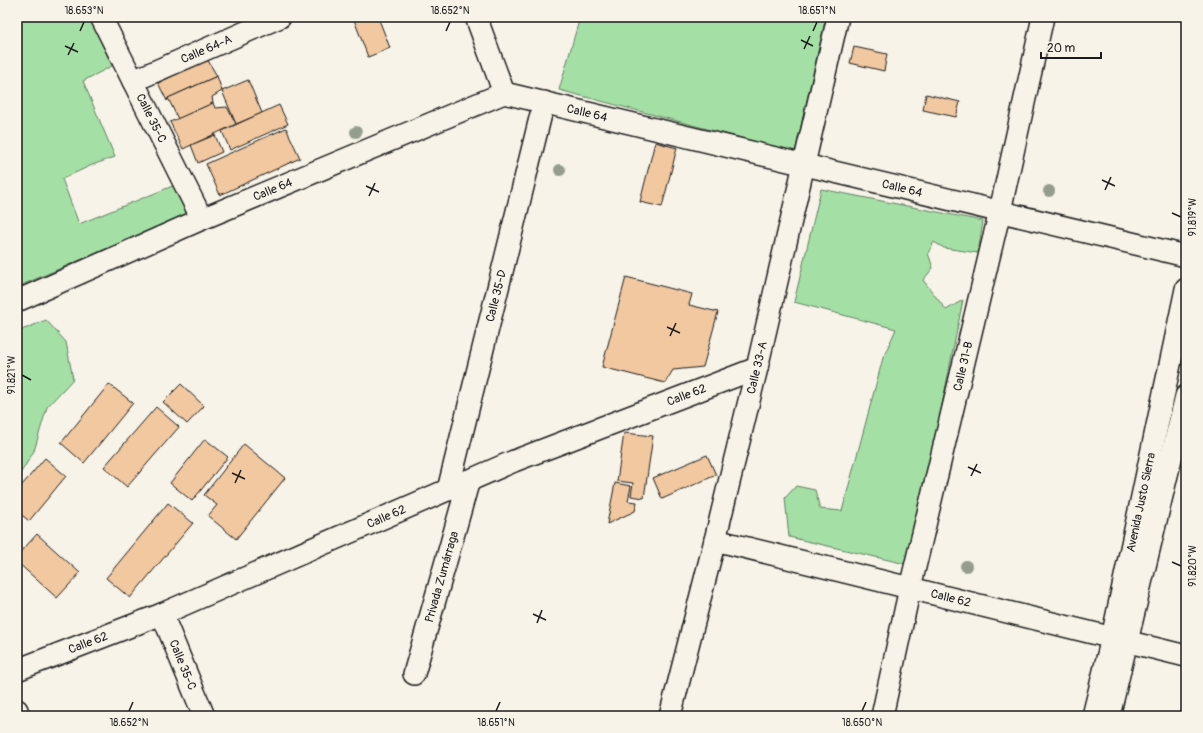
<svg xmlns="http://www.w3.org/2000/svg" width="1203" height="733" viewBox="0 0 1203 733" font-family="Pangolin,sans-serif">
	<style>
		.green { fill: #a4e0a6; stroke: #607e61 }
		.building { fill: #f1c8a0; stroke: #1c1c1c }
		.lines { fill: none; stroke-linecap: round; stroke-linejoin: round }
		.street-casing { stroke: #1c1c1c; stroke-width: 24 }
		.street { stroke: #f7f3e8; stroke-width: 21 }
		.tree { fill: #959d8e }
		.ticks { fill: none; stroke: #1c1c1c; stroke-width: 1.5 }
		.labels { text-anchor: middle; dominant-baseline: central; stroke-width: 4; stroke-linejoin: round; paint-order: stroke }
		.street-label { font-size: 12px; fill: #1c1c1c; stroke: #f7f3e8 }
		.neatline { fill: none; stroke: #1c1c1c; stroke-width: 1.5 }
		.ticks-label { font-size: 10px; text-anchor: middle; fill: #1c1c1c }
	</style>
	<rect width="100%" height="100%" fill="#f7f3e8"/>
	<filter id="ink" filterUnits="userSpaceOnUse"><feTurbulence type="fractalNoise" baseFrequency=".025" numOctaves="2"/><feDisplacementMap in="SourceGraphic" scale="8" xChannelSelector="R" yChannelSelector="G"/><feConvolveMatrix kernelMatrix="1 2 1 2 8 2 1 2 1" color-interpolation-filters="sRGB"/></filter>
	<g filter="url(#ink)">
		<g class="green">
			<polygon points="17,17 90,17 112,66 83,81 115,157 92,165 62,179 79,224 175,185 187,214 17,287"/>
			<polygon points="580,17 826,17 795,152 559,90"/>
			<polygon points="821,189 983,221 978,253 944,248 934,242 928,253 933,268 923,280 946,310 963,300 910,565 789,537 785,498 796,486 815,490 820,509 842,511 883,358 896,329 794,302"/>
			<polygon points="46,320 66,342 73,379 47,407 34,451 17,479 17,436 20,433 17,432 17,332"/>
		</g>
		<g class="building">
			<polygon points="353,17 378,17 390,48 368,57"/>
			<polygon points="854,47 887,54 884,71 850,63"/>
			<polygon points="207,59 217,76 168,98 167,101 158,83"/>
			<polygon points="217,76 222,91 212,97 213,103 178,119 168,98"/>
			<polygon points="248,80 262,113 236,124 222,91"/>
			<polygon points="926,94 960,102 956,117 923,110"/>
			<polygon points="213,103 215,108 227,107 236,124 183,149 170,122"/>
			<polygon points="279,105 288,124 230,150 222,131"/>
			<polygon points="286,128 300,158 220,195 206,164"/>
			<polygon points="215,135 222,152 198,163 191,145"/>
			<polygon points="655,142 677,148 662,207 640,202"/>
			<polygon points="626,277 692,294 689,305 718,312 703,367 673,370 665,383 602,367"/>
			<polygon points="109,384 133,403 84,463 61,443"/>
			<polygon points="181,384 204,406 187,424 163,402"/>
			<polygon points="156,407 179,427 127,487 104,467"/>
			<polygon points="624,433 653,436 644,498 631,496 633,483 617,481"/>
			<polygon points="205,439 228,457 192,501 170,483"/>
			<polygon points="244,444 285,478 236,539 208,516 217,505 204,495"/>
			<polygon points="707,455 716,475 662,499 653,478"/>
			<polygon points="45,458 66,476 29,521 17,511 17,491"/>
			<polygon points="615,483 631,486 628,501 637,502 635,511 607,524"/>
			<polygon points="168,503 193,523 130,598 106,578"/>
			<polygon points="37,534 80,573 57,598 17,562 17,556"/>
		</g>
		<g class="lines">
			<g class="street-casing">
				<g id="street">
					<path id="s1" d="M101,17L202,219"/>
					<polyline points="476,17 504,93"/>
					<path id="s2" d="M133,81L280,17"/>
					<path id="s3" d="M17,301L202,219L504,93L1186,256"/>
					<path id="s4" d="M448,490L544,102"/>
					<path id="s5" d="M715,540L1186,656"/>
					<path id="s6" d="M162,614L204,716"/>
					<path id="s7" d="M17,670L162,614L514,461L757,368"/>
					<path id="s8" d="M414,674L469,480"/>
					<polyline points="17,710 19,716"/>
					<path id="s9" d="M670,716L715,540L757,368L838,17"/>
					<path id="s10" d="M882,716L910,588L1000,211L1043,17"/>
					<path id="s11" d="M1093,716L1112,638L1186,289"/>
					<polyline points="1109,716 1186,396"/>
				</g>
			</g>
			<use href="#street" class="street"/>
		</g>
		<g class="tree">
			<circle cx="356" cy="132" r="6"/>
			<circle cx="560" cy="170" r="6"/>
			<circle cx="1049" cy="191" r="6"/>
			<circle cx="966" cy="566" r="6"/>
		</g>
	</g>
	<path class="ticks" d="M80,31L84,22M446,31L450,22M813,31L817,22M801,40L813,46M65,46L78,52M804,49L810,36M68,55L74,43M1102,180L1115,186M366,186L379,192M1105,190L1111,177M369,196L375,183M1172,213L1181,217M667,327L680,333M670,336L676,323M22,375L31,380M968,467L981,473M232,473L245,479M971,476L977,464M235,483L241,470M1172,562L1181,566M533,614L546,620M537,623L542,610M129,711L133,702M496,711L500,702M862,711L866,702"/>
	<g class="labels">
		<g class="street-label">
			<text stroke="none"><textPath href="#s2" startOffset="80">Calle 64-A</textPath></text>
			<text stroke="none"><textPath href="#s3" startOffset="615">Calle 64</textPath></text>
			<text stroke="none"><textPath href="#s1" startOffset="113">Calle 35-C</textPath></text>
			<text stroke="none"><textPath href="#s3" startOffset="939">Calle 64</textPath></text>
			<text stroke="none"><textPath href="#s3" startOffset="279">Calle 64</textPath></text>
			<text stroke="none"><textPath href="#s4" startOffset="200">Calle 35-D</textPath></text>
			<text stroke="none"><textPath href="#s9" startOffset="359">Calle 33-A</textPath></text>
			<text stroke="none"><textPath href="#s10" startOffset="359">Calle 31-B</textPath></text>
			<text stroke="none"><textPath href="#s7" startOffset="724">Calle 62</textPath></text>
			<text stroke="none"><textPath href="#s11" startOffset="219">Avenida Justo Sierra</textPath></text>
			<text stroke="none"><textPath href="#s7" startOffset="400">Calle 62</textPath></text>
			<text stroke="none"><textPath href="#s8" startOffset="101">Privada Zumárraga</textPath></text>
			<text stroke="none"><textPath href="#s5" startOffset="243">Calle 62</textPath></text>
			<text stroke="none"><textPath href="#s7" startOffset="76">Calle 62</textPath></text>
			<text stroke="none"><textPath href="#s6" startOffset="55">Calle 35-C</textPath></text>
		</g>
	</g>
	<rect width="1203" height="733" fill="none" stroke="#f7f3e8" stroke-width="44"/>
	<path d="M1041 52v6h60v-6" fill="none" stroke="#1c1c1c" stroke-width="2"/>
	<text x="1047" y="52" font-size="12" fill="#1c1c1c" stroke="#f7f3e8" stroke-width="3" paint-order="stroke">20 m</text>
	<rect x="22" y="22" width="1159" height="689" class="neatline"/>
	<g class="ticks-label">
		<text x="84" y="14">18.653°N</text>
		<text x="450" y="14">18.652°N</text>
		<text x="817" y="14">18.651°N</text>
		<text transform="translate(1192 217) rotate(-90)" y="4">91.819°W</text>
		<text transform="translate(11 375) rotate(-90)" y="4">91.821°W</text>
		<text transform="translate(1192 566) rotate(-90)" y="4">91.820°W</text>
		<text x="129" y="726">18.652°N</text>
		<text x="496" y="726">18.651°N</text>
		<text x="862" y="726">18.650°N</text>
	</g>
</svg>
